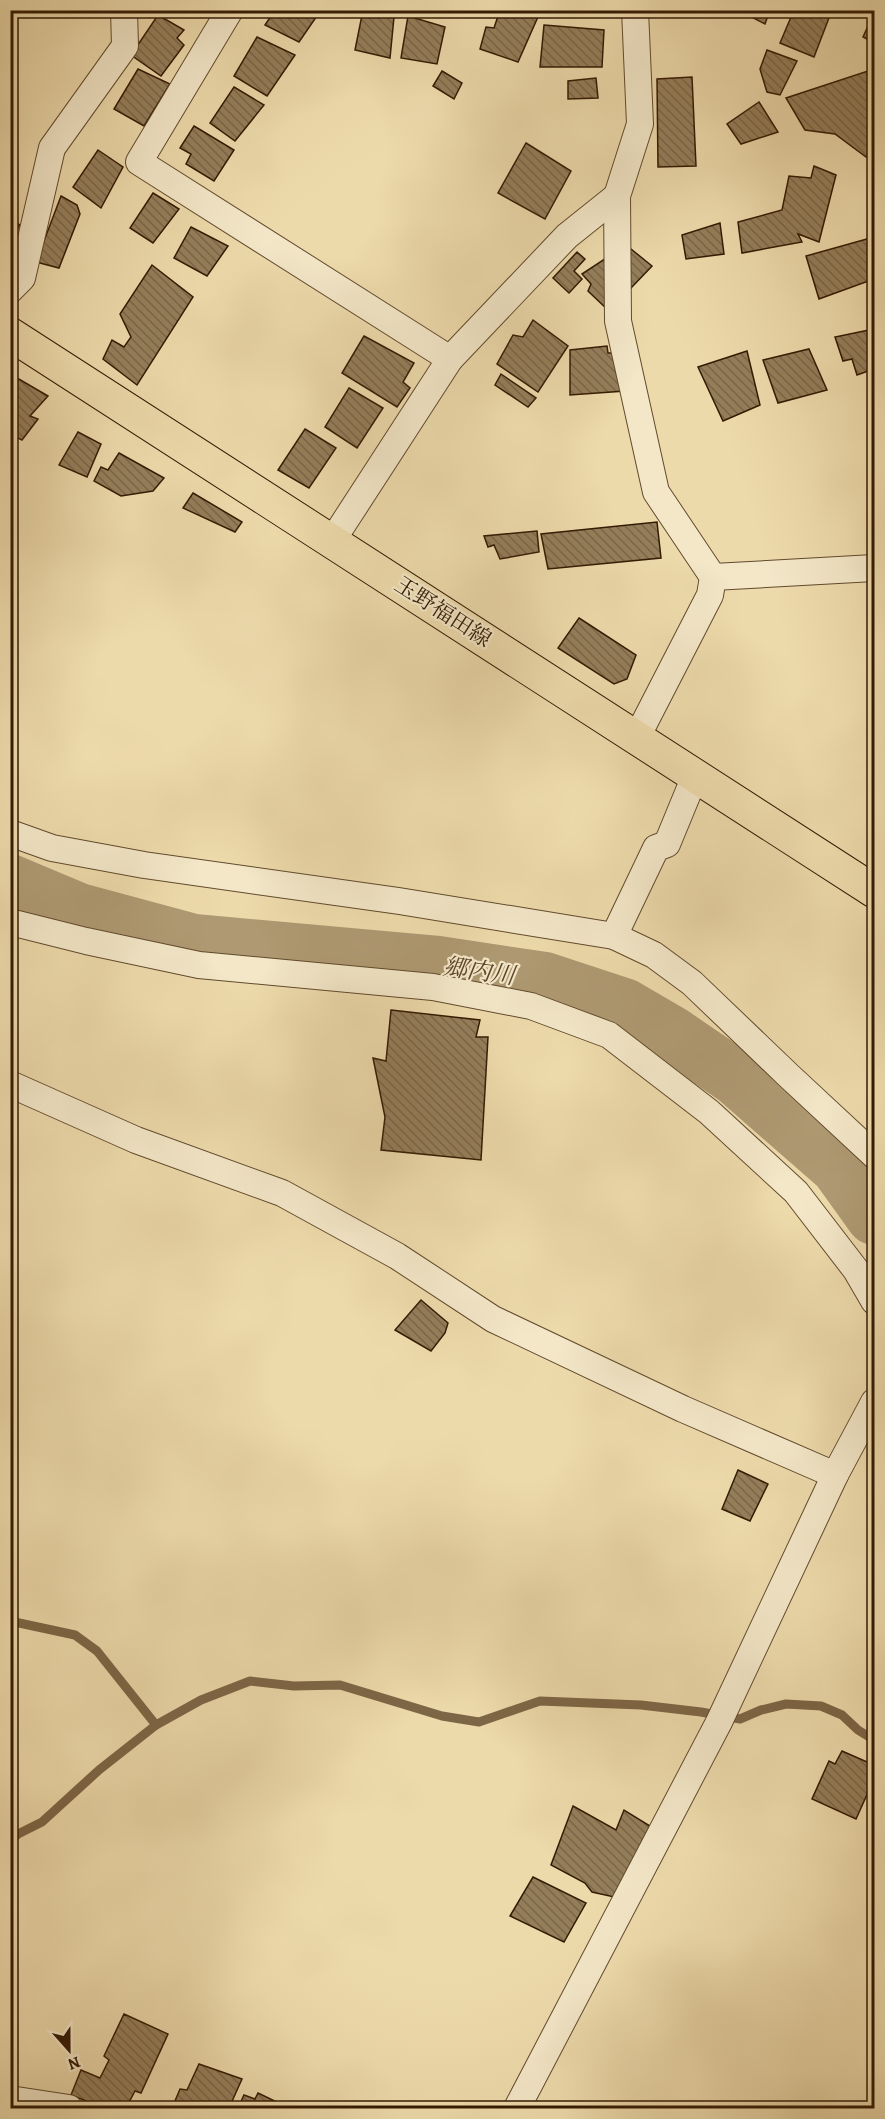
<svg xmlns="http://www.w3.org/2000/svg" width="885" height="2119" viewBox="0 0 885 2119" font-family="Alegreya,'Noto Serif JP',serif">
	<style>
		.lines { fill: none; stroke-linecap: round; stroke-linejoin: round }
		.stream { stroke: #7d6646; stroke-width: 9 }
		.river { stroke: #ae9972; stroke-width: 56 }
		.building { fill: url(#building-back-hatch); stroke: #341a03; stroke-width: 1.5 }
		.minor-casing { stroke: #624a2d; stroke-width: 28 }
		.primary-casing { stroke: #341a03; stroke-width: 35 }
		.minor { stroke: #f3e7c8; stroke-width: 26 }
		.primary { stroke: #eddaab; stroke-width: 33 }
		.labels { text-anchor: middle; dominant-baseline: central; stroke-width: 4.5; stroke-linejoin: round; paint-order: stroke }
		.street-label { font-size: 22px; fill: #341a03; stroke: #f3e7c8 }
		.water-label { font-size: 24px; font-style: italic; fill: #5f462a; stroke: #f3e7c8 }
	</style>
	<defs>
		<pattern id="building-back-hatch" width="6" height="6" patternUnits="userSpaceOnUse" patternTransform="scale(1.5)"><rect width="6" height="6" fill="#947e5a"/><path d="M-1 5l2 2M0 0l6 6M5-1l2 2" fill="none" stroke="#7a6648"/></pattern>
	</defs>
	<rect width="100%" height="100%" fill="#eddaab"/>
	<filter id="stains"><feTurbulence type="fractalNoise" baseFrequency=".00333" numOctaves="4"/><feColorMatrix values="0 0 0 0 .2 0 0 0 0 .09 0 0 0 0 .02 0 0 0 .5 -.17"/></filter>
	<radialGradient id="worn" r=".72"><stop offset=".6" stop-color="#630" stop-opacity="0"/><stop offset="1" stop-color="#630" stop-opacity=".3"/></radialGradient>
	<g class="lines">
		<g class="stream">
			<polyline points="10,1621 75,1635 97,1651 156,1725"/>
			<polyline points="10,1841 18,1834 42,1822 99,1770 156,1725 201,1700 250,1681 294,1686 340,1685 442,1716 479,1722 540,1701 641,1705 701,1712 740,1719 761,1710 786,1704 821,1706 842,1715 858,1730 874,1740"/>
		</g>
		<polyline class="river" points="10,882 79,911 194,942 438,964 545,980 624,1006 672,1034 735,1077 838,1167 874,1217"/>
	</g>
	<g class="building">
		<polygon points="275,10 321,10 299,42 265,25"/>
		<polygon points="363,10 371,10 394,17 390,58 355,50"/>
		<polygon points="500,10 541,10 518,62 480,49 486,27 494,28"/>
		<polygon points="738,10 770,10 765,24"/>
		<polygon points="794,10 832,10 814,57 780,43"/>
		<polygon points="874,13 874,43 863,37"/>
		<polygon points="158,15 184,30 177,38 184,45 161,76 131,55"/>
		<polygon points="408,16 445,27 437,64 401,58"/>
		<polygon points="544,25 604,30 602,67 540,67"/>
		<polygon points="257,37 295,55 267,96 234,76"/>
		<polygon points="767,50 797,61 780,95 767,92 760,69"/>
		<polygon points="138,69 170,84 144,126 114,109"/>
		<polygon points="874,69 874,147 866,157 835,134 805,130 786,98"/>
		<polygon points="442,71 462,83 454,99 433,86"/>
		<polygon points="692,77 696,166 658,167 657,79"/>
		<polygon points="596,78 598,98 568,99 568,81"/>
		<polygon points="234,87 264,105 235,141 210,123"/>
		<polygon points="759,102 778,132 741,144 727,124"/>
		<polygon points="194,126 234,150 214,181 186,164 191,154 180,148"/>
		<polygon points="526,143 571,171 545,219 498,193"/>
		<polygon points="98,150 123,167 101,208 73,187"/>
		<polygon points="814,166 836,175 819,242 798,234 802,242 742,253 738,222 782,210 789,176 811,178"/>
		<polygon points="153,193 179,209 153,243 130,228"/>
		<polygon points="61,196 77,205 80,214 59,268 36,262"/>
		<polygon points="10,219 20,225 10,238"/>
		<polygon points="720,223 724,254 686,259 682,235"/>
		<polygon points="191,227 228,246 207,276 174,258"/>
		<polygon points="874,237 874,279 819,299 806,256"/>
		<polygon points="626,245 652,266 609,311 588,291 591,284 582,274"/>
		<polygon points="577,252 585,259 574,271 582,279 569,293 553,278"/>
		<polygon points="152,265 193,297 137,385 103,359 112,340 124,347 131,337 120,314"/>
		<polygon points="533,320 568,346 538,392 497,364 513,335 523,337"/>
		<polygon points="874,329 874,369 857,375 852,359 843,361 835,337"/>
		<polygon points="364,336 414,363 403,382 410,388 397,407 342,373"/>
		<polygon points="607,346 608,353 622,353 625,391 570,395 570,350"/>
		<polygon points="809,349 827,390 778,403 763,360"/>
		<polygon points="747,351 760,405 723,421 698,367"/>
		<polygon points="501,374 536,398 528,407 495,385"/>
		<polygon points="17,378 48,396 30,416 38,419 22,440 10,434 10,387"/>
		<polygon points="349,388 383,408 357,448 325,427"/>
		<polygon points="305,429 336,448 309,488 278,470"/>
		<polygon points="78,432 101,444 87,477 59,465"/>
		<polygon points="119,453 164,478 153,491 121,496 94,481 101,467 108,470"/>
		<polygon points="193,493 242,522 235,532 183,508"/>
		<polygon points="657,522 661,558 548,569 541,534"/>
		<polygon points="537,531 539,552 500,559 494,545 488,547 484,536"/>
		<polygon points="579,618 636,655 627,679 614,684 558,648"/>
		<polygon points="391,1010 480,1020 476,1037 488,1037 481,1160 381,1150 385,1117 373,1058 386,1061"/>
		<polygon points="421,1300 448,1323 445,1333 431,1351 395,1330"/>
		<polygon points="738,1470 768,1484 750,1521 722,1509"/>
		<polygon points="842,1751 874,1765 874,1779 856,1819 812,1799 829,1761 835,1764"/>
		<polygon points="573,1806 616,1830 624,1810 650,1826 614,1897 592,1892 585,1883 551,1865"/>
		<polygon points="533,1877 586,1903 564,1942 510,1916"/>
		<polygon points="124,2014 168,2034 141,2093 135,2091 126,2108 104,2108 71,2095 81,2070 100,2078 109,2060 104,2056"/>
		<polygon points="199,2064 242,2079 229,2108 172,2108 180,2089 187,2090"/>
		<polygon points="258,2093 289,2108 238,2108 244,2095 255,2099"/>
	</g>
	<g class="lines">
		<g class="minor-casing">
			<g id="minor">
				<polyline points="230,10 139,162 450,359"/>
				<polyline points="635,10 640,124 617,196 618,321 656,492 713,577 710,595 637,737"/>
				<polyline points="10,290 22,278 52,148 125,46 124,10"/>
				<polyline points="332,541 450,359 567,236 617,196"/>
				<polyline points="713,577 874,568"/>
				<polyline points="10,833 52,848 144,865 399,901 614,936 654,955 692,983 788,1075 874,1155"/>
				<polyline points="10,922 86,941 199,965 433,987 531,1006 609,1035 709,1112 796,1192 856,1270 874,1301"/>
				<polyline points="614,936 656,848 667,844 695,776"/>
				<polyline points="10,1084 136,1140 282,1193 397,1256 493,1319 683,1409 835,1475"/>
				<polyline points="10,2099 69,2108"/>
				<polyline points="517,2108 719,1722 835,1475 874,1402"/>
			</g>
		</g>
		<g class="primary-casing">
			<polyline id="primary" points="10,334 874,891"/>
		</g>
		<use href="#minor" class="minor"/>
		<use href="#primary" class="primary"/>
	</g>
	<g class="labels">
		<g class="street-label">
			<text transform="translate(443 612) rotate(33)">玉野福田線</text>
		</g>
		<g class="water-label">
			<text transform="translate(479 971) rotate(8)">郷内川</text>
		</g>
	</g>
	<rect width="885" height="2119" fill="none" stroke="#eddaab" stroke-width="36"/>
	<rect x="12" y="12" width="861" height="2095" fill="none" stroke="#341a03" stroke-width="3"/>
	<rect x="18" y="18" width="849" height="2083" fill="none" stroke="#341a03" stroke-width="1.5"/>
	<g transform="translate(69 2050) rotate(159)" stroke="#f3e7c8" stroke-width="4.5" paint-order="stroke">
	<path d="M0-4.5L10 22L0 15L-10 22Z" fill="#341a03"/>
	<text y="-9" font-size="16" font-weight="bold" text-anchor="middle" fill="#341a03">N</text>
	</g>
	<rect width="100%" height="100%" filter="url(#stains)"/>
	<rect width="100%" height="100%" fill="url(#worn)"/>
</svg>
